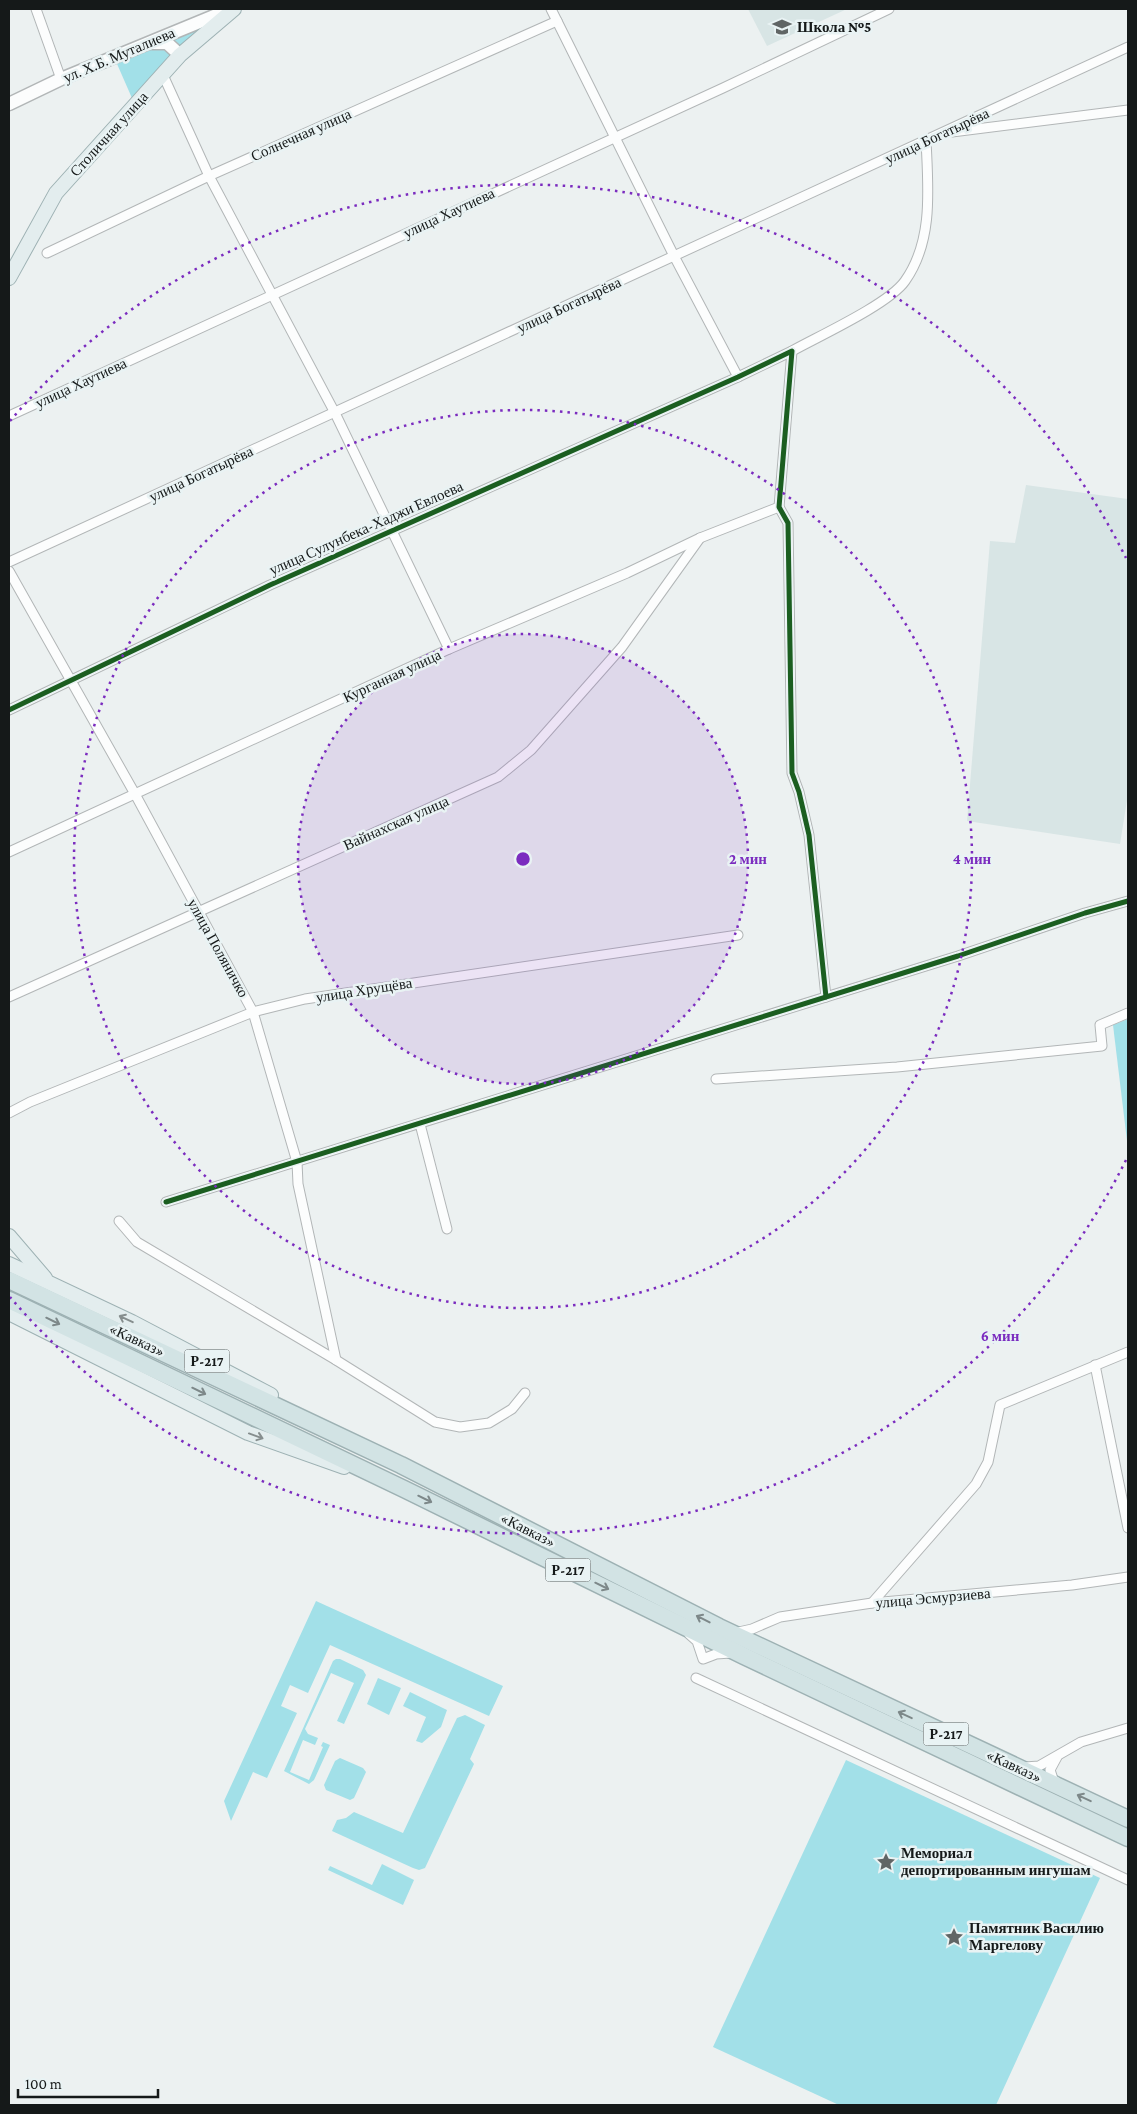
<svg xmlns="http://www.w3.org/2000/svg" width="1137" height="2114" viewBox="0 0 1137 2114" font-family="'Crimson Pro',serif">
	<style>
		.built { fill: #d8e5e5 }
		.green { fill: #a2e0e8 }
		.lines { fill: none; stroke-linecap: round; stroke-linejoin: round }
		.street-casing { stroke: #b2b6b7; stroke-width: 11 }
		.secondary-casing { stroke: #b2b6b7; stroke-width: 15 }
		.primary-casing { stroke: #9db1b3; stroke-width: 16 }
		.highway-casing { stroke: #9db1b3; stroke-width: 19 }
		.street { stroke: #fcfdfd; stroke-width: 9 }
		.secondary { stroke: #fcfdfd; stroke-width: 12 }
		.primary { stroke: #e3edee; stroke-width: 14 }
		.highway { stroke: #d2e3e4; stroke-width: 16 }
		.cycleway-casing { stroke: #e9f3f4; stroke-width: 8 }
		.cycleway { stroke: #1b5e20; stroke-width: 5 }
		.oneway { stroke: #868e8e }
		.oneway2 { stroke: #7d8889 }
		.ring { fill: none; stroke: #7b2cbf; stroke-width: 2.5; stroke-dasharray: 2.5 5 }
		.labels { text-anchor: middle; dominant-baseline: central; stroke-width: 5; stroke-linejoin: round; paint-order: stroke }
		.shield { fill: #e9f3f4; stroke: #555a5b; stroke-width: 1 }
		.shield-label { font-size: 14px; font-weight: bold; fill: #151919 }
		.poi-label { font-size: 15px; font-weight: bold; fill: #151919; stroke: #e9f3f4; text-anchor: start }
		.street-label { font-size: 15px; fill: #151919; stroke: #e9f3f4 }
		.centre { fill: #7b2cbf; stroke: #e9f3f4; stroke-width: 2.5 }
		.ring-label { font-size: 15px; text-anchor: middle; font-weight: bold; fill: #7b2cbf; stroke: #e9f3f4; stroke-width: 5; stroke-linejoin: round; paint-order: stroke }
	</style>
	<rect width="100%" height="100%" fill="#ecf1f1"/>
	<g class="built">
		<polygon points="748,9 847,9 767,46"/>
		<polygon points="1026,485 1128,499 1128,794 1120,844 967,821 990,541 1015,543"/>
	</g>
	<g class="green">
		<polygon points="231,9 135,105 114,57"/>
		<polygon points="1128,1019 1128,1149 1113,1025"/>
		<polygon points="316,1601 503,1686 489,1716 330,1645 308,1693 290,1685 281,1706 297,1713 267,1778 253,1772 231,1821 224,1801"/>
		<polygon points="336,1659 340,1659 363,1670 366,1675 344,1724 337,1721 354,1683 331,1673 305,1729 308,1734 318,1738 315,1745 303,1740 290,1772 309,1780 323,1747 321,1746 323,1742 330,1745 314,1780 309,1784 284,1771 333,1661"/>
		<polygon points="378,1678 401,1688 389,1715 367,1704"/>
		<polygon points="410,1692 447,1710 441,1727 422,1743 416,1741 426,1717 403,1706"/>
		<polygon points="465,1715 485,1725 470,1759 474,1764 425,1868 419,1870 413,1868 332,1831 337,1820 346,1818 354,1812 403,1833 457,1718"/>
		<polygon points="340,1758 363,1768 366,1772 354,1798 350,1800 326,1790 324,1785 335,1761"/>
		<polygon points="846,1760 1100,1878 996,2105 839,2105 713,2047"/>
		<polygon points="382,1864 414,1880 403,1905 328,1870 330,1866 372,1885"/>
	</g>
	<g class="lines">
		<g class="street-casing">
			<g id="street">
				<polyline points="36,9 61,79"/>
				<polyline points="551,9 674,256 738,377"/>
				<polyline points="163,75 209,176 335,413 449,649"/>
				<polyline points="952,132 1128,110"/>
				<polyline points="47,253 209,176 557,21"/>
				<path d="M792,351C819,336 889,304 905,281C934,240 928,187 926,140"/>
				<polyline points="9,416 723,88 889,9"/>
				<polyline points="9,562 1128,47"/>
				<polyline points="9,571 135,794 253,1012 297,1162 298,1184 336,1360"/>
				<polyline points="9,710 270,585 738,377 792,351 779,507 788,523 792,773 799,792 809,835 826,997"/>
				<polyline points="9,852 449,649 627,573 700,538 779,507"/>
				<polyline points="9,997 498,777 531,750 622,647 700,538"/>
				<polyline points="716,1079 897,1067 1102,1046 1100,1025 1128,1013"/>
				<polyline points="9,1113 30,1102 253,1012 305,999 738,935"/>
				<polyline points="420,1124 447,1229"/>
				<polyline points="166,1202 958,956 1085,913 1128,901"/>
				<polyline points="119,1221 137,1242 336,1360 435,1422 460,1427 489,1423 512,1409 525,1393"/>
				<polyline points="1095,1365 1128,1528"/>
				<polyline points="872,1603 976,1484 988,1462 1000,1405 1128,1352"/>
				<polyline points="734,1633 752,1629 780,1617 872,1603 1072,1585 1128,1577"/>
				<polyline points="689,1634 697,1641 703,1659 716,1654 731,1653"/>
				<polyline points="696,1678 1128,1880"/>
				<polyline points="1025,1767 1039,1766 1081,1742 1128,1728"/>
				<polyline points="1057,1782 1053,1779 1050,1770 1057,1757"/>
			</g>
		</g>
		<g class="secondary-casing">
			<g id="secondary">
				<polyline points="152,43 167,43 180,55"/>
				<polyline points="9,104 61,79 231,9"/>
			</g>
		</g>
		<g class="primary-casing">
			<g id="primary">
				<polyline points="9,278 56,193 180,55 234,9"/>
				<polyline points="9,1236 45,1278"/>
				<polyline points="9,1264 132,1322 271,1395"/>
				<polyline points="9,1313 248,1433 344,1467"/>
			</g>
		</g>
		<g class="highway-casing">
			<g id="highway">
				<polyline points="9,1280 401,1465 719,1627 1128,1819"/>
				<polyline points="9,1300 404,1489 744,1656 1128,1838"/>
			</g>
		</g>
		<use href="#street" class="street"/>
		<use href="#secondary" class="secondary"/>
		<use href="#primary" class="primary"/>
		<use href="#highway" class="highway"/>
		<g class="cycleway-casing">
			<g id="cycleway">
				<polyline points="9,710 270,585 738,377 792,351 779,507 788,523 792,773 799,792 809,835 826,997"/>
				<polyline points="166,1202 958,956 1085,913 1128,901"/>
			</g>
		</g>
		<use href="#cycleway" class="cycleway"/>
	</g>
	<defs><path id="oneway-shaft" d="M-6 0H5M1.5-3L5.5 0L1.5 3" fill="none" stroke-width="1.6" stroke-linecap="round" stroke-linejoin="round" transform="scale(1.25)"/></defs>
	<g class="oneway">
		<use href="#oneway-shaft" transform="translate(126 1319) rotate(-155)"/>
		<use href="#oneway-shaft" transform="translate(256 1436) rotate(20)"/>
	</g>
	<g class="oneway2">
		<use href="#oneway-shaft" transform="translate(53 1321) rotate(26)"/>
		<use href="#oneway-shaft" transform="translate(199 1391) rotate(26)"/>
		<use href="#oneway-shaft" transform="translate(425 1499) rotate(26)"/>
		<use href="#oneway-shaft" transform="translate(602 1586) rotate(26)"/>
		<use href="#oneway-shaft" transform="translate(703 1619) rotate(-153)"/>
		<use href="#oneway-shaft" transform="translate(905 1715) rotate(-155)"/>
		<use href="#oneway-shaft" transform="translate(1084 1798) rotate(-155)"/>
	</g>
	<circle cx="523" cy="859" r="225" fill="#7b2cbf" fill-opacity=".12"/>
	<g class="ring">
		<circle cx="523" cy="859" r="225"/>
		<circle cx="523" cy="859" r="449"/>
		<path d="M1126 1160A674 674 0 0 1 10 1297M10 421A674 674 0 0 1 1126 558"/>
	</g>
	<defs>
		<g id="school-bare" transform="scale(1.5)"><path d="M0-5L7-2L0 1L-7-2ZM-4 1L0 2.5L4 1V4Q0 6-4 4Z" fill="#606565" stroke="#e9f3f4" stroke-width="2.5" paint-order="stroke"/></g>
		<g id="sight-bare" transform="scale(1.5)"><path d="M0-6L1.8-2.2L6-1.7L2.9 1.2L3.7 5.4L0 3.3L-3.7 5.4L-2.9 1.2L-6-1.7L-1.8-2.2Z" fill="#606565" stroke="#e9f3f4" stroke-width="2.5" paint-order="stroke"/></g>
	</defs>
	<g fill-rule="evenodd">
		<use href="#school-bare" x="782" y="27"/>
		<use href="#sight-bare" x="886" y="1862"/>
		<use href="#sight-bare" x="954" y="1937"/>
	</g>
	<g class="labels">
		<g class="shield">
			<rect x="184.5" y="1349.5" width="45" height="23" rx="4"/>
			<rect x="545.5" y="1558.5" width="45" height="23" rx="4"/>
			<rect x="923.5" y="1722.5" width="45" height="23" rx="4"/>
		</g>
		<g class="shield-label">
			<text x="207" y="1361">Р-217</text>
			<text x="568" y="1570">Р-217</text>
			<text x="946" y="1734">Р-217</text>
		</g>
		<g class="poi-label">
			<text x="797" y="27">Школа №5</text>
			<text x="901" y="1853">Мемориал<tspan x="901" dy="17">депортированным ингушам</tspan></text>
			<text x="969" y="1928">Памятник Василию<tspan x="969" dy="17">Маргелову</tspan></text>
		</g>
		<g class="street-label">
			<text transform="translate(119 55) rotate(-23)">ул. Х.Б. Муталиева</text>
			<text transform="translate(109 134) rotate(-48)">Столичная улица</text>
			<text transform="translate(301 135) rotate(-24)">Солнечная улица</text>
			<text transform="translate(937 136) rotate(-25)">улица Богатырёва</text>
			<text transform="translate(449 213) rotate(-25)">улица Хаутиева</text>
			<text transform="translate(569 305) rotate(-25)">улица Богатырёва</text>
			<text transform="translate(81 383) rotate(-25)">улица Хаутиева</text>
			<text transform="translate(201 474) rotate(-25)">улица Богатырёва</text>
			<text transform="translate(366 528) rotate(-24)">улица Сулунбека-Хаджи Евлоева</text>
			<text transform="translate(392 676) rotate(-25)">Курганная улица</text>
			<text transform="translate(396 823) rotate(-24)">Вайнахская улица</text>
			<text transform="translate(218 948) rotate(61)">улица Поляничко</text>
			<text transform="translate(364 990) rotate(-9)">улица Хрущёва</text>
			<text transform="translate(137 1340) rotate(25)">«Кавказ»</text>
			<text transform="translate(528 1530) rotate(27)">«Кавказ»</text>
			<text transform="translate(933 1598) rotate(-5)">улица Эсмурзиева</text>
			<text transform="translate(1014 1766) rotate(25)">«Кавказ»</text>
		</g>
	</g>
	<circle cx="523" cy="859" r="8" class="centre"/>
	<g class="ring-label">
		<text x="748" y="864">2 мин</text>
		<text x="972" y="864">4 мин</text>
		<text x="1000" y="1341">6 мин</text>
	</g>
	<rect width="1137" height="2114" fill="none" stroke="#151919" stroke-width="20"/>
	<path d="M18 2089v8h140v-8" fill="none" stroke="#151919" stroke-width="2.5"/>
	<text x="25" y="2089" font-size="15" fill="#151919" stroke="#e9f3f4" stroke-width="4" paint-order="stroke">100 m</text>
</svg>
